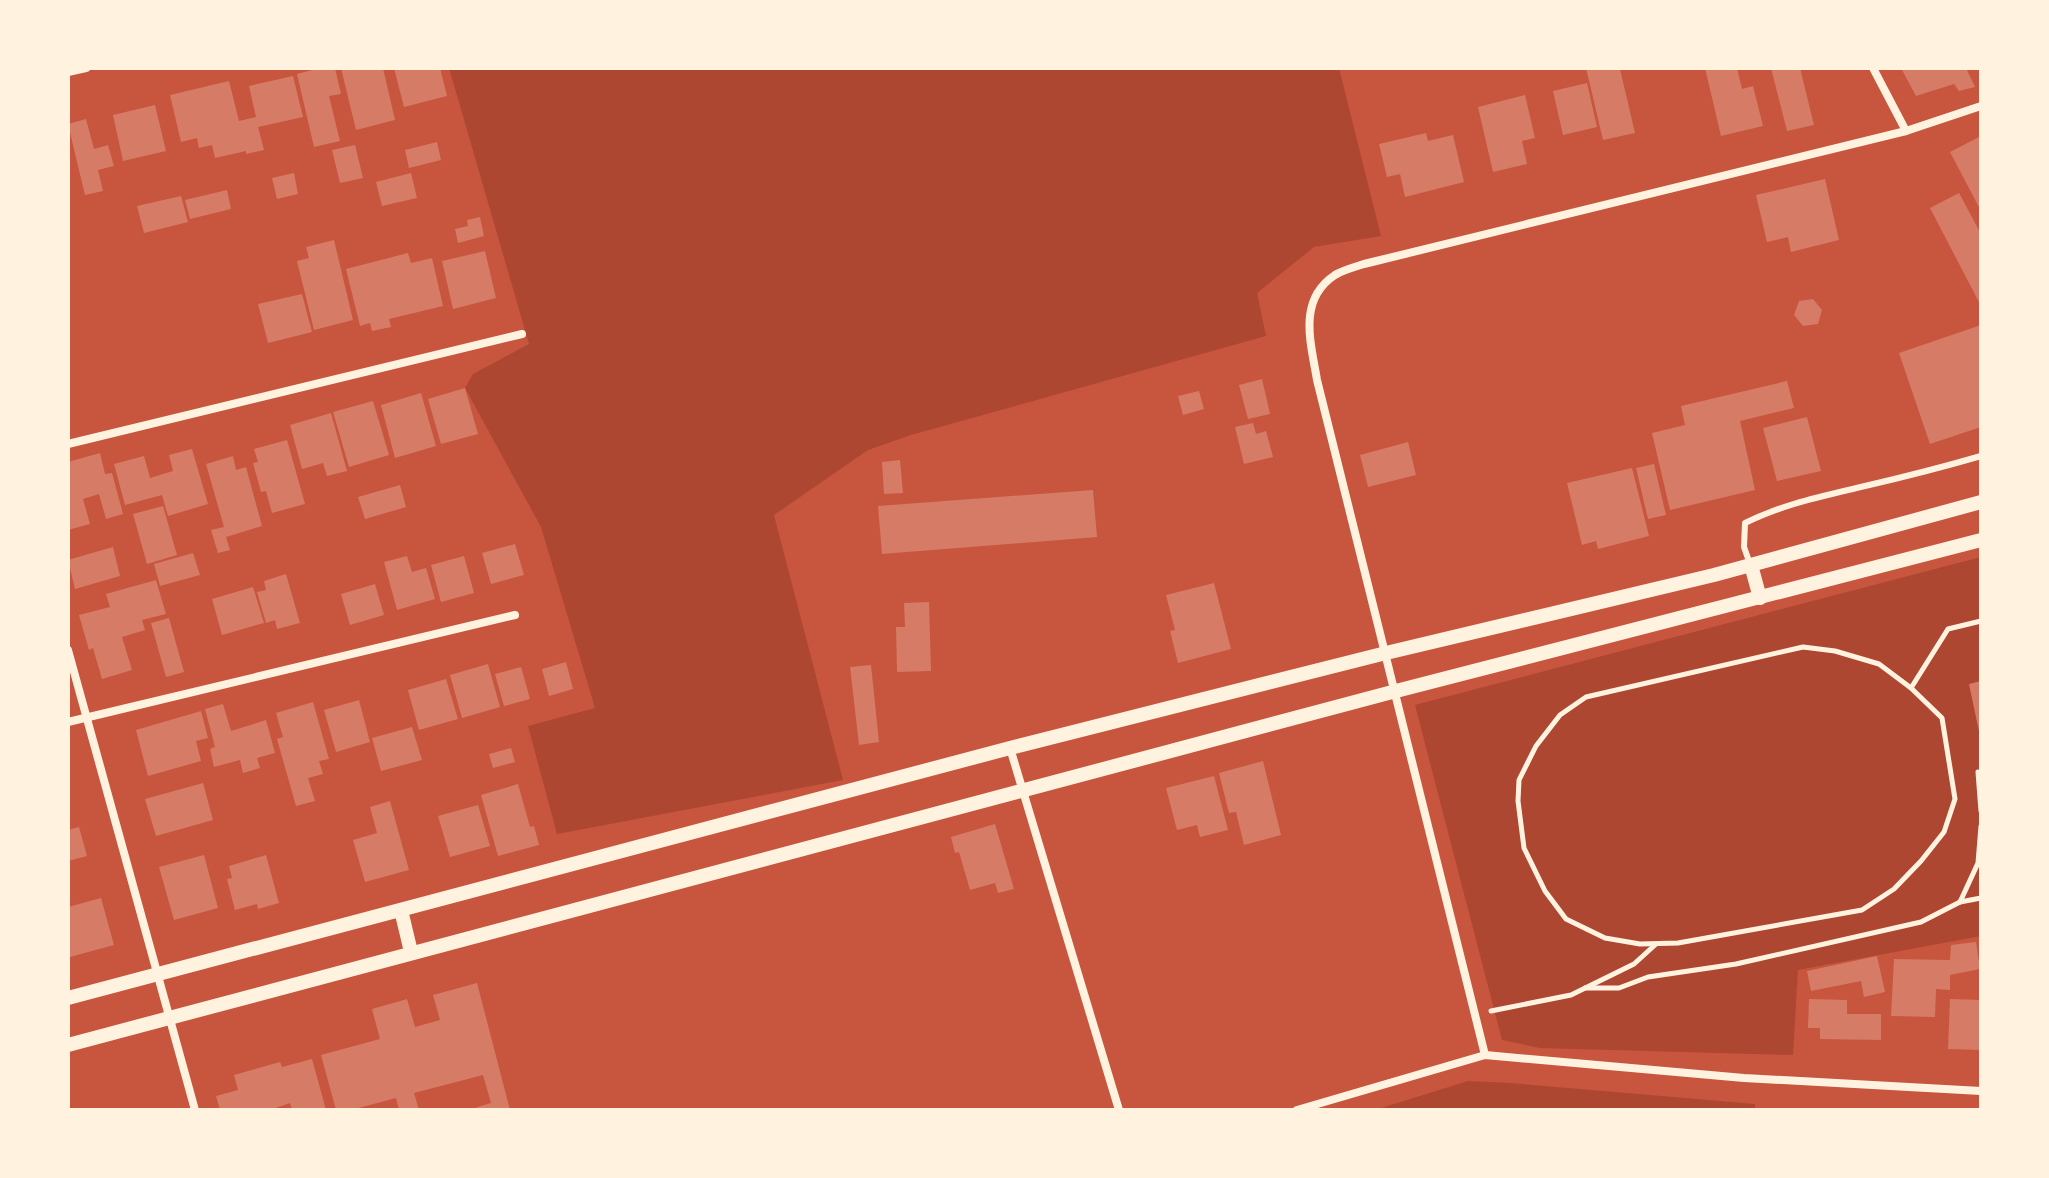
<svg xmlns="http://www.w3.org/2000/svg" width="2049" height="1178" viewBox="0 0 2049 1178" font-family="'Public Sans',sans-serif">
	<style>
		.green { fill: #ae4732 }
		.building { fill: #d67c66 }
		.lines { fill: none; stroke-linecap: round; stroke-linejoin: round }
		.path { stroke: #fff3e0; stroke-width: 5 }
		.service { stroke: #fff3e0; stroke-width: 6 }
		.minor { stroke: #fff3e0; stroke-width: 8 }
		.tertiary { stroke: #fff3e0; stroke-width: 14 }
	</style>
	<rect width="100%" height="100%" fill="#c8553d"/>
	<g class="green">
		<polygon points="449,68 1339,68 1381,236 1314,247 1257,293 1266,336 911,435 868,450 774,515 843,780 557,834 528,726 595,708 541,527 465,388 473,374 529,344"/>
		<polygon points="1981,557 1981,936 1798,970 1793,1055 1540,1048 1502,1040 1415,705"/>
		<polygon points="1468,1081 1510,1083 1755,1104 1755,1110 1375,1110"/>
	</g>
	<g class="building">
		<polygon points="320,68 335,68 341,94 329,96 340,141 314,147 297,74"/>
		<polygon points="341,68 383,68 395,120 356,130"/>
		<polygon points="394,68 440,68 447,96 404,107"/>
		<polygon points="1586,68 1611,68 1612,70 1620,69 1635,133 1603,140"/>
		<polygon points="1705,68 1737,68 1742,89 1753,86 1763,126 1721,136"/>
		<polygon points="1771,68 1800,68 1814,125 1787,131"/>
		<polygon points="1901,68 1966,68 1975,87 1959,91 1954,84 1916,96"/>
		<polygon points="293,76 303,117 258,127 264,150 246,154 246,151 215,158 212,145 199,148 197,138 181,142 170,95 229,81 239,121 256,117 249,86"/>
		<polygon points="1587,83 1597,127 1563,135 1553,91"/>
		<polygon points="1525,95 1535,138 1522,141 1527,164 1493,172 1478,107"/>
		<polygon points="155,105 166,151 123,161 113,115"/>
		<polygon points="86,119 94,149 108,145 114,166 98,170 103,191 85,195 68,124"/>
		<polygon points="1426,133 1428,141 1453,135 1464,182 1405,197 1400,174 1387,177 1379,144"/>
		<polygon points="1981,136 1981,211 1950,152"/>
		<polygon points="437,142 441,160 409,168 405,150"/>
		<polygon points="355,145 363,178 340,183 332,150"/>
		<polygon points="294,173 298,194 277,199 272,178"/>
		<polygon points="411,173 417,198 382,206 376,182"/>
		<polygon points="1825,179 1839,240 1791,252 1788,237 1767,242 1756,195"/>
		<polygon points="227,190 231,209 190,219 185,200"/>
		<polygon points="1959,193 1981,234 1981,306 1930,208"/>
		<polygon points="181,196 188,222 144,233 137,206"/>
		<polygon points="480,217 484,236 458,243 455,229 468,226 467,220"/>
		<polygon points="334,240 353,320 314,330 297,261 309,258 306,247"/>
		<polygon points="485,251 496,298 453,309 442,261"/>
		<polygon points="408,253 411,263 432,258 443,306 389,319 391,327 372,331 370,323 360,326 346,269"/>
		<polygon points="302,294 312,332 268,343 258,304"/>
		<polygon points="1813,299 1822,310 1818,324 1803,326 1794,315 1799,301"/>
		<polygon points="1981,325 1981,427 1930,444 1899,353"/>
		<polygon points="1262,379 1270,414 1248,419 1239,385"/>
		<polygon points="1787,381 1794,408 1740,421 1755,490 1670,510 1652,433 1685,425 1681,406"/>
		<polygon points="465,388 478,434 441,444 428,399"/>
		<polygon points="1199,391 1204,409 1183,415 1178,396"/>
		<polygon points="421,393 436,446 395,458 381,405"/>
		<polygon points="373,401 389,455 349,467 333,412"/>
		<polygon points="331,413 347,471 327,476 323,463 302,469 290,425"/>
		<polygon points="1807,417 1821,471 1777,481 1763,428"/>
		<polygon points="1253,423 1256,434 1266,431 1273,457 1244,464 1235,427"/>
		<polygon points="287,440 305,504 272,513 266,491 261,492 253,463 258,462 254,449"/>
		<polygon points="1408,442 1416,475 1368,487 1360,455"/>
		<polygon points="192,449 208,504 168,516 162,495 125,505 114,464 144,456 150,478 173,471 169,455"/>
		<polygon points="100,453 105,474 112,473 123,514 106,519 99,494 83,499 90,524 68,530 68,462"/>
		<polygon points="233,456 236,470 246,467 262,526 226,537 230,550 218,553 211,530 224,527 206,464"/>
		<polygon points="900,460 903,493 884,494 882,462"/>
		<polygon points="1654,464 1666,515 1648,519 1636,468"/>
		<polygon points="1632,468 1649,536 1598,549 1596,541 1582,545 1567,483"/>
		<polygon points="400,485 406,507 365,519 358,497"/>
		<polygon points="1093,490 1097,537 882,554 878,506"/>
		<polygon points="163,506 177,555 147,564 133,514"/>
		<polygon points="515,544 524,575 491,584 482,553"/>
		<polygon points="113,547 120,576 75,589 68,560"/>
		<polygon points="193,553 200,575 160,586 154,564"/>
		<polygon points="407,556 412,572 426,568 435,599 397,610 384,562"/>
		<polygon points="464,556 474,593 441,602 431,565"/>
		<polygon points="286,574 300,623 277,629 275,620 266,623 257,592 266,590 264,581"/>
		<polygon points="156,580 166,614 142,620 145,630 122,637 132,670 102,679 93,648 89,650 79,615 110,607 106,594"/>
		<polygon points="1214,583 1231,649 1178,663 1170,631 1175,630 1166,595"/>
		<polygon points="375,584 384,615 350,625 341,594"/>
		<polygon points="253,587 264,623 222,635 212,599"/>
		<polygon points="929,602 931,671 897,672 896,627 905,627 904,603"/>
		<polygon points="169,618 184,672 166,677 151,623"/>
		<polygon points="566,662 573,689 549,696 542,669"/>
		<polygon points="488,664 500,707 462,718 450,675"/>
		<polygon points="871,665 879,742 859,745 850,667"/>
		<polygon points="521,667 530,699 504,706 495,674"/>
		<polygon points="446,679 458,719 419,730 408,690"/>
		<polygon points="1981,681 1981,736 1980,736 1969,684"/>
		<polygon points="359,700 370,742 336,752 324,710"/>
		<polygon points="313,702 329,759 319,761 323,774 308,778 315,801 296,806 277,739 283,737 276,713"/>
		<polygon points="223,704 231,731 266,720 275,753 257,758 260,768 243,773 240,760 214,767 210,749 215,747 205,709"/>
		<polygon points="201,711 208,738 196,741 201,761 148,776 136,730"/>
		<polygon points="412,727 422,760 381,771 372,738"/>
		<polygon points="511,748 515,762 493,768 489,754"/>
		<polygon points="1263,761 1281,835 1244,845 1236,812 1229,813 1219,773"/>
		<polygon points="1214,776 1228,830 1200,837 1197,825 1177,830 1166,788"/>
		<polygon points="203,783 213,820 156,836 145,799"/>
		<polygon points="518,784 530,827 534,826 539,845 498,856 481,795"/>
		<polygon points="390,801 409,870 365,882 353,840 377,833 370,807"/>
		<polygon points="478,805 490,846 450,857 438,816"/>
		<polygon points="995,824 1014,889 998,893 995,883 970,890 959,852 955,853 951,837"/>
		<polygon points="79,827 87,856 68,861 68,830"/>
		<polygon points="204,855 218,908 174,920 159,867"/>
		<polygon points="266,855 279,903 258,909 257,904 235,910 227,879 232,878 229,866"/>
		<polygon points="101,898 114,945 70,957 68,948 68,907"/>
		<polygon points="1976,942 1980,969 1950,975 1950,990 1936,989 1935,1017 1891,1016 1894,959 1950,960 1951,945"/>
		<polygon points="1877,956 1885,992 1864,997 1861,981 1811,991 1807,971"/>
		<polygon points="477,983 510,1110 468,1110 491,1103 483,1075 414,1093 419,1110 399,1110 396,1098 351,1110 336,1110 321,1055 380,1039 372,1009 407,999 415,1027 440,1020 433,995"/>
		<polygon points="1809,999 1847,1000 1847,1014 1881,1014 1881,1040 1820,1039 1820,1028 1808,1028"/>
		<polygon points="1950,999 1981,1000 1981,1050 1948,1049"/>
		<polygon points="312,1059 326,1110 292,1110 290,1103 270,1110 220,1110 216,1096 238,1090 234,1075 280,1062 282,1067"/>
	</g>
	<g class="lines">
		<g class="path">
			<polygon points="1803,647 1835,651 1879,664 1911,688 1942,718 1955,799 1944,832 1921,861 1894,889 1862,910 1678,943 1640,944 1605,938 1566,919 1545,891 1524,848 1518,801 1519,780 1536,746 1560,715 1586,697"/>
			<polyline points="1911,688 1948,629 1981,621"/>
			<polyline points="1978,772 1981,811"/>
			<polyline points="1960,902 1981,898"/>
			<polyline points="1585,988 1619,988 1648,977 1736,964 1921,922 1960,902 1978,863 1981,826"/>
			<polyline points="1491,1011 1571,995 1634,964 1656,944"/>
		</g>
		<path class="service" d="M1750,564L1744,547L1745,523C1783,504 1824,496 1865,486C1904,477 1943,467 1981,456"/>
		<g class="minor">
			<polyline points="1873,68 1906,131"/>
			<polyline points="68,72 86,68"/>
			<polyline points="68,444 522,334"/>
			<polyline points="68,650 195,1110"/>
			<polyline points="68,722 515,615"/>
			<polyline points="1010,748 1119,1110"/>
			<path d="M1485,1055L1317,380C1311,343 1297,300 1335,275C1343,270 1355,267 1364,264L1906,131L1981,106"/>
			<polyline points="1297,1110 1485,1055 1744,1078 1981,1091"/>
		</g>
		<g class="tertiary">
			<polyline points="1751,565 1760,598"/>
			<polyline points="401,910 411,952"/>
			<polyline points="68,998 1010,748 1386,653 1714,575 1981,502"/>
			<polyline points="68,1045 1396,691 1981,540"/>
		</g>
	</g>
	<rect width="2049" height="1178" fill="none" stroke="#fff3e0" stroke-width="140"/>
</svg>
